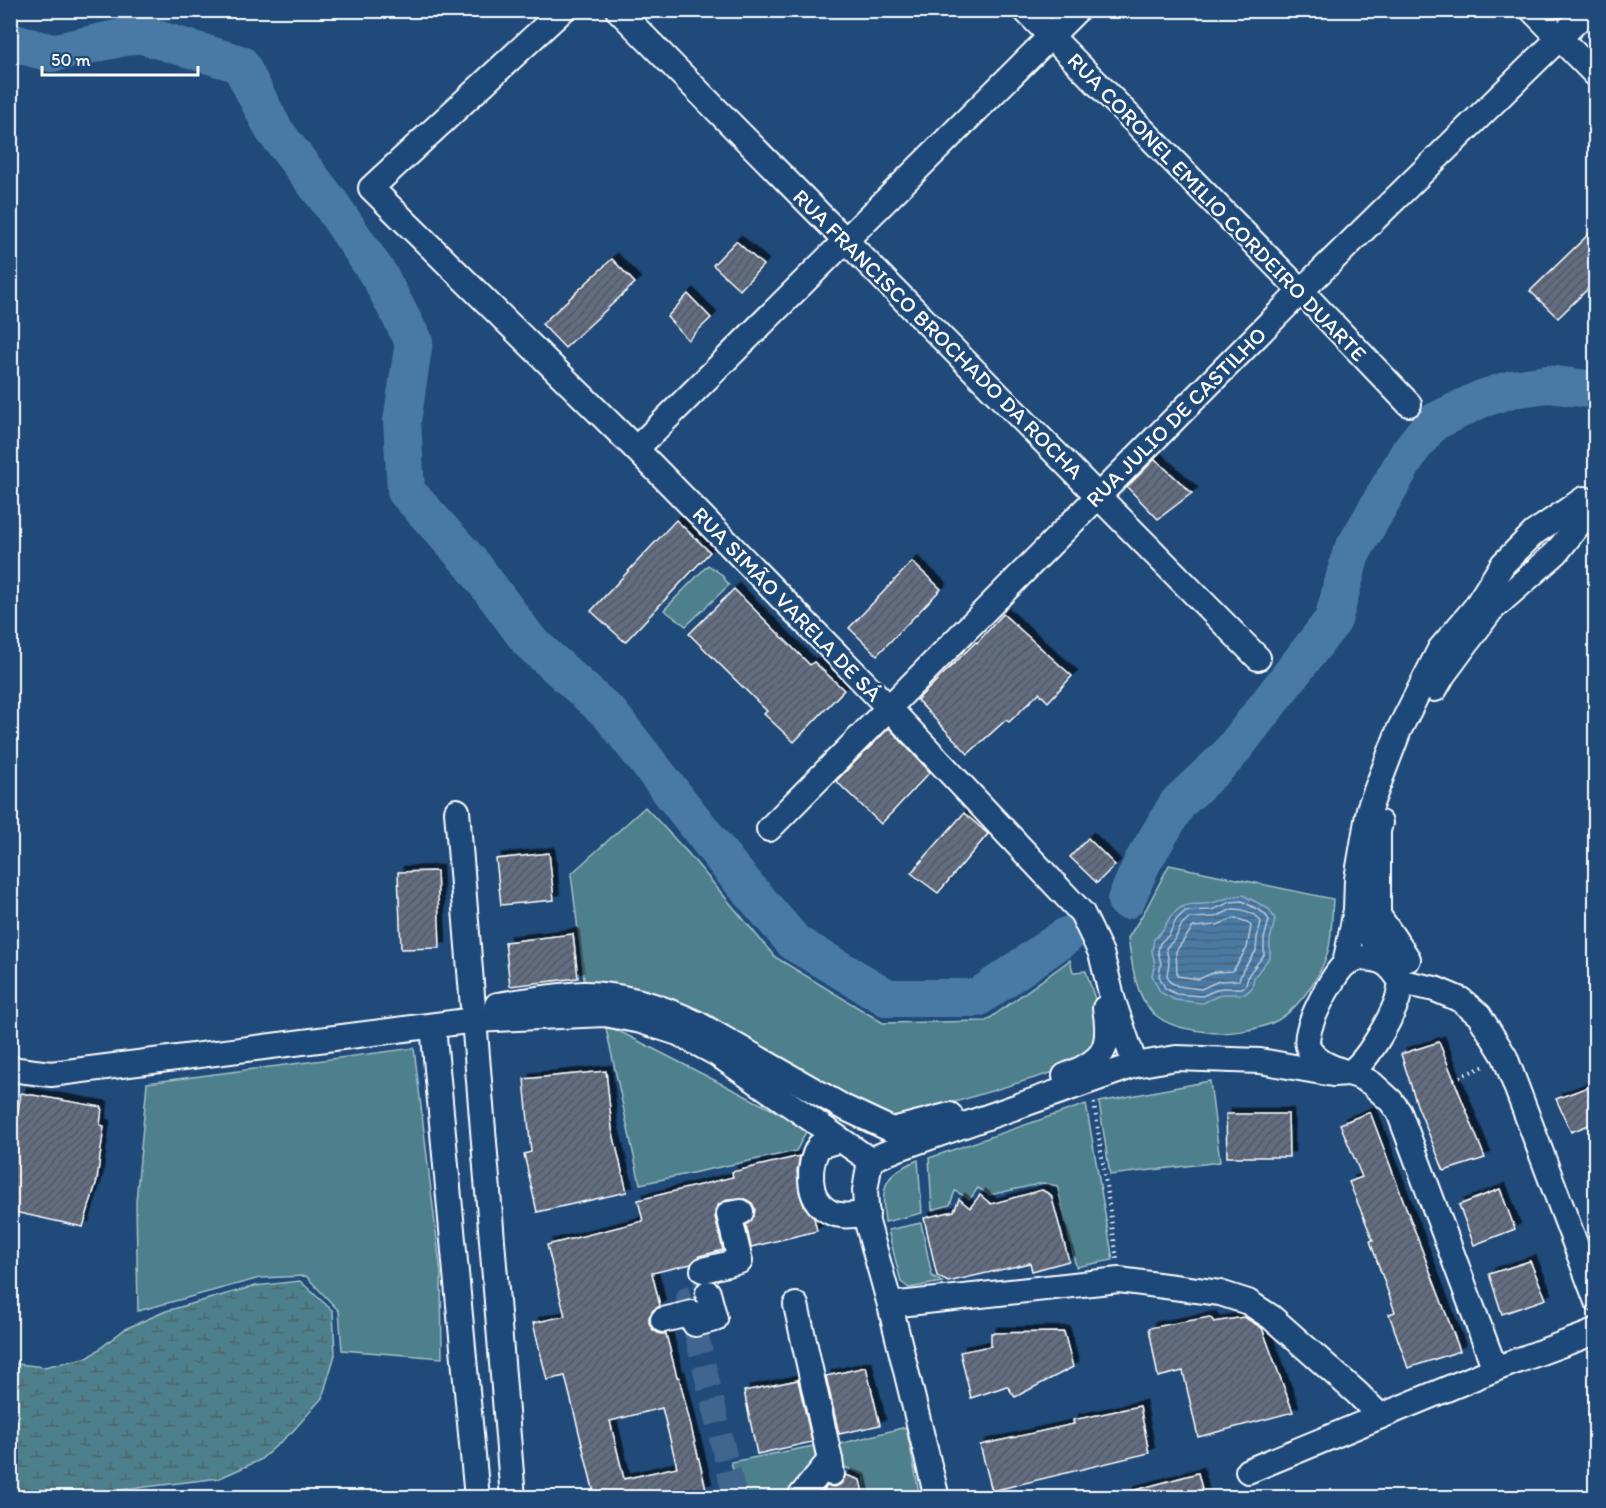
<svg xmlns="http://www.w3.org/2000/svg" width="1606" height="1508" viewBox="0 0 1606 1508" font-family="Itim,sans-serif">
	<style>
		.green { fill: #4e808c; stroke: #a6c0c6; stroke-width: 1.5 }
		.wetland { fill: url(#wetland-marsh); stroke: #a6c0c6; stroke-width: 1.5 }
		.water { fill: url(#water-rules); stroke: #91afc9; stroke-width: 1.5 }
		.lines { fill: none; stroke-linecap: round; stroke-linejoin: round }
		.shore { stroke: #b6cadb; stroke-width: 1.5 }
		.river { stroke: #487aa5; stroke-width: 38 }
		.building { fill: url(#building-hatch); stroke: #fff; stroke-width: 1.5; fill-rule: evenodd; filter: url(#shadow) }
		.minor-tunnel { stroke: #41658e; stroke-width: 24; stroke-dasharray: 24 12; stroke-linecap: butt }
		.minor-casing { stroke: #fff; stroke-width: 28 }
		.path { stroke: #fff; stroke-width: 4; stroke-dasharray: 1.5 4.5; stroke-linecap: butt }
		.minor { stroke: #1f4a7a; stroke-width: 24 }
		.labels { text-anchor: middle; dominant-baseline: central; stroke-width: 5; stroke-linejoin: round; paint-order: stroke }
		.street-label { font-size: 22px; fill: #fff; stroke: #1f4a7a }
	</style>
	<defs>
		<pattern id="wetland-marsh" width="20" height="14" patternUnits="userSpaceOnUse" patternTransform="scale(1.5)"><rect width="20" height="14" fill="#4e808c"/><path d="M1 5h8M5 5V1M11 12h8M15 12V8" fill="none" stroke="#4d666c"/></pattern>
		<pattern id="water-rules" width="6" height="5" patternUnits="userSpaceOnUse" patternTransform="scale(1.5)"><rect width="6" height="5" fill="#487aa5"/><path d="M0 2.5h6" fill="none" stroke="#4a6378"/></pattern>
		<pattern id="building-hatch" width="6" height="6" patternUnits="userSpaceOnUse" patternTransform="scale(1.5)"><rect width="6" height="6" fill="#626d82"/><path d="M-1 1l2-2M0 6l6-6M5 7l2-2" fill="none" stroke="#54585f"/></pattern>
		<filter id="shadow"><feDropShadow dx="5.5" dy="-5.5" stdDeviation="0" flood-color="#0009"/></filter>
	</defs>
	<rect width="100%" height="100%" fill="#1f4a7a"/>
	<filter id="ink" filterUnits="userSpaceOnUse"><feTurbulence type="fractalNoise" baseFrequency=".0167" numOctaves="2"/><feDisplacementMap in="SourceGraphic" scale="12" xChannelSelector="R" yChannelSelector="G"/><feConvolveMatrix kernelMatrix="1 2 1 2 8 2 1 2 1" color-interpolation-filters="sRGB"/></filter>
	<g filter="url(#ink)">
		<g class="green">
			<polygon points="708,565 721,574 729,585 686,626 664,610"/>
			<polygon points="645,807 688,853 775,957 883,1023 986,1021 1070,960 1073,972 1086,971 1098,1009 1101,1040 1067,1068 890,1122 848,1103 707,1013 634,990 585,987 571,874"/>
			<path d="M1169,865L1333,899C1332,913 1332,927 1330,941C1327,967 1302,1006 1278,1020C1261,1030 1226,1035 1207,1032C1186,1029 1168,1027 1152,1012C1134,993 1132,962 1128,938L1146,909Z"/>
			<polygon points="605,1024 808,1128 796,1151 640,1184"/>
			<polygon points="414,1048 441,1274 442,1358 342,1350 339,1311 306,1276 260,1278 138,1311 136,1202 147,1083"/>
			<polygon points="1210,1081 1220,1162 1110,1175 1099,1102"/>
			<polygon points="1086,1104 1113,1260 1076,1267 1057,1186 1043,1183 990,1195 978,1188 970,1199 955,1191 950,1205 932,1210 929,1158"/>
			<path d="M918,1160L922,1213L885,1222C881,1187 883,1174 918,1160Z"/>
			<polygon points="921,1223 932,1276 942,1282 909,1288 901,1282 888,1230"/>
			<polygon points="906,1427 919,1492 885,1497 867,1497 864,1475 842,1466 836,1445"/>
			<polygon points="814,1446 816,1468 794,1497 740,1497 731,1462"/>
		</g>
		<polygon class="wetland" points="300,1281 333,1311 335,1355 322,1398 293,1431 260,1460 220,1478 129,1489 89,1497 11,1497 11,1363 44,1367 89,1357 125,1329 166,1311 255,1286"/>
		<path class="water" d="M1243,895L1269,909L1275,919L1270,940V957L1254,977L1252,988L1245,994H1222L1203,1003L1175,1000L1160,992L1152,975L1155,964L1152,952L1154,939C1166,930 1165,922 1173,914C1188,899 1195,907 1212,903C1225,900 1228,896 1243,895Z"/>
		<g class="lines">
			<g class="shore">
				<polygon points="1242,901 1264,913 1269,920 1264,939 1264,955 1249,974 1246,985 1242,988 1221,988 1202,996 1176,994 1165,988 1159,976 1161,964 1158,951 1160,943 1169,935 1176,920 1185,911 1212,910 1231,902"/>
				<path d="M1233,909C1243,909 1256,913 1261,922L1257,938L1256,951L1243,970L1239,980L1219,981L1201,989L1178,986L1170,982L1167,975L1169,963L1166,948L1175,939L1182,924L1189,918L1215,917Z"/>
				<polygon points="1235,918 1247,922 1251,926 1247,948 1233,971 1215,972 1199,979 1177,976 1176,951 1193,927 1217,925"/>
			</g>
			<g class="river">
				<polyline points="10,42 52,53 139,34 240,64 274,130 328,200 380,277 414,342 402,421 406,491 472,564 530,642 610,714 734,872 795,943 888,998 977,998 1066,936"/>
				<polyline points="1126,900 1142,863 1178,803 1228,756 1333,620 1351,554 1410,451 1432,423 1481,399 1512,389 1548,384 1596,390"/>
			</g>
		</g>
		<g class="building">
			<polygon points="1596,227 1596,281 1558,318 1530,291"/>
			<polygon points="736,241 763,265 740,290 713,265"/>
			<polygon points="612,259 635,283 565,348 542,324"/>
			<polygon points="688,294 711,318 688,340 667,317"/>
			<polygon points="1155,459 1192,493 1158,519 1127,487"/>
			<polygon points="676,520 710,552 625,642 591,611"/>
			<polygon points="912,562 941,589 877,655 849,628"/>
			<polygon points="734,589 810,665 814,662 844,690 794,742 764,714 767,711 689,634"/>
			<polygon points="1003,614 1072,676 1048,702 1039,693 1009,722 1006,720 968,754 917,700 976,642 977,643"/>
			<polygon points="889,728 930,772 881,824 836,781"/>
			<polygon points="964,813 988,834 938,893 911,873"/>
			<polygon points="1088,838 1115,865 1097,883 1070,857"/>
			<polygon points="549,853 554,900 501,905 496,859"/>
			<polygon points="437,871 440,948 401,949 398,872"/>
			<polygon points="573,934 578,978 510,986 505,942"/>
			<polygon points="1439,1042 1485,1158 1444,1171 1417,1105 1401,1054"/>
			<polygon points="606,1071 612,1129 627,1192 537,1212 524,1154 531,1152 524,1079"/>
			<polygon points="1596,1084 1596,1122 1571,1132 1556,1099"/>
			<polygon points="21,1093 102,1107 100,1125 104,1126 97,1180 83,1227 10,1211 10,1110 18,1111"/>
			<polygon points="1370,1112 1460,1351 1408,1368 1389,1314 1395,1312 1370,1241 1373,1240 1349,1182 1362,1177 1340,1124"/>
			<polygon points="1226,1114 1288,1114 1289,1157 1227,1157"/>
			<path d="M800,1156L797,1171L799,1192L804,1206L814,1218L817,1231L751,1247L746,1225L754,1216L755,1209L752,1203L745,1199L727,1200L719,1204L715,1210V1217L723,1250L699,1256L691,1264L652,1273L660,1306L653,1310L649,1317V1323L653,1330L660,1334H666L677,1377H679L706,1489L672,1497H595L565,1376L547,1380L533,1323L565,1316L547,1245L643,1221L638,1200L733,1177L732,1172ZM662,1408L677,1467L624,1479L610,1421Z"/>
			<polygon points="1500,1189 1515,1229 1474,1245 1459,1205"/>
			<polygon points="1042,1190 1051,1195 1069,1261 1032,1271 1030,1263 948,1282 937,1276 924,1218 954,1211 959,1199 970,1208 980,1195 991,1204"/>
			<polygon points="1530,1261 1546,1299 1502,1314 1489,1274"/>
			<polygon points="1210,1317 1214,1322 1244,1317 1262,1328 1293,1412 1198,1437 1183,1371 1158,1377 1149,1328"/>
			<polygon points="1064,1332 1073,1367 1015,1397 1007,1386 971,1398 960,1352 991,1346 991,1333"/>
			<polygon points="866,1367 880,1425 839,1434 826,1376"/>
			<polygon points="798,1380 812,1442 757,1454 744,1391"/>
			<polygon points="1140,1406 1149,1453 992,1491 980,1445 1074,1424 1073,1420"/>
			<polygon points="1198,1473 1204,1497 1129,1497 1128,1492"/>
			<polygon points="846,1475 860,1480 864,1497 818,1497 827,1486 835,1487 841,1484"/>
		</g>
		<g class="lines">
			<polyline class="minor-tunnel" points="704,1275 708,1293 688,1298 735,1498"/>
			<g class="minor-casing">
				<g id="minor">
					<polyline points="563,10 371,188 636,449 889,708 1082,913 1101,953 1113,1001 1135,1065"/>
					<polyline points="618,10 1258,658"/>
					<polyline points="1025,10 1301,291 1409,404"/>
					<polyline points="1532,10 1596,75"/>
					<polyline points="636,449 1077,10"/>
					<polyline points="1435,689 1443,675 1491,610 1556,553 1596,502"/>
					<polyline points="457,811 513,1498"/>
					<polyline points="1380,823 1378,831 1378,915 1408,959"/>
					<polyline points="769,829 1301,291 1588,10"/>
					<polyline points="1356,910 1387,964"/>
					<path d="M1358,958C1381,958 1389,962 1401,982C1400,988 1399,995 1397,1001C1389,1022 1367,1062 1349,1073C1335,1069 1313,1062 1308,1046C1302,1030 1333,975 1345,964C1348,962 1354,960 1358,958Z"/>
					<polyline points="1345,964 1356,910 1357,879 1369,809 1399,730 1440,649 1475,608 1503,564 1534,533 1584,499"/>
					<polyline points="1401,982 1435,989 1461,1000 1479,1015 1505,1057 1596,1299"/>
					<path d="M497,1005C526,1001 556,995 585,994C623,994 662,1007 696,1023L843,1107L892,1130L950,1115"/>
					<polyline points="433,1026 477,1498"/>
					<polyline points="10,1069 51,1074 475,1020 605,1014 641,1021 678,1033 717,1054 870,1160"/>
					<path d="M1065,1076C1104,1061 1112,1049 1105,1008"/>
					<path d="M840,1140L819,1146C808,1164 806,1199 828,1211C840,1218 855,1215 867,1213"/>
					<polyline points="870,1160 899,1148 1135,1065 1176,1058 1260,1061 1333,1074 1349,1073 1358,1076 1371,1083 1391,1101 1399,1112 1495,1369"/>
					<polyline points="870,1160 865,1191 867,1222 890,1305 937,1498"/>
					<polyline points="703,1270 740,1261 729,1214 741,1212"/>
					<polyline points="796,1305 830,1460"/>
					<polyline points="890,1305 1119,1280 1220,1293 1248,1302 1271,1317 1357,1393 1380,1416"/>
					<polyline points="663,1320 692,1313"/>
					<polyline points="695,1324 715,1319 708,1293"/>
					<polyline points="1248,1471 1495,1369 1590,1334 1596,1330"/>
					<polyline points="799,1498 830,1460 832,1473"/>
				</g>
			</g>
			<g class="path">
				<polyline points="1454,1079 1487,1065"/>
				<polyline points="1094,1103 1117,1259"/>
			</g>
			<use href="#minor" class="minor"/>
		</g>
	</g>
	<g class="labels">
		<g class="street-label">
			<text transform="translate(1217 207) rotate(46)">RUA CORONEL EMILIO CORDEIRO DUARTE</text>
			<text transform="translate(938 334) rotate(45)">RUA FRANCISCO BROCHADO DA ROCHA</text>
			<text transform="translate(1176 417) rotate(-45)">RUA JULIO DE CASTILHO</text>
			<text transform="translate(787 604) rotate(46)">RUA SIMÃO VARELA DE SÁ</text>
		</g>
	</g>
	<rect width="1606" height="1508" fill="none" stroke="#1f4a7a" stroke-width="36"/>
	<rect x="18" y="18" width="1570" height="1472" fill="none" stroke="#fff" stroke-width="2" filter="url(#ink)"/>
	<path d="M42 66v9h156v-9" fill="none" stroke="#ffffff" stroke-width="3"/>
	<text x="51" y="66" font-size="18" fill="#ffffff" stroke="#1f4a7a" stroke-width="4.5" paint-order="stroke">50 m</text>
</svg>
